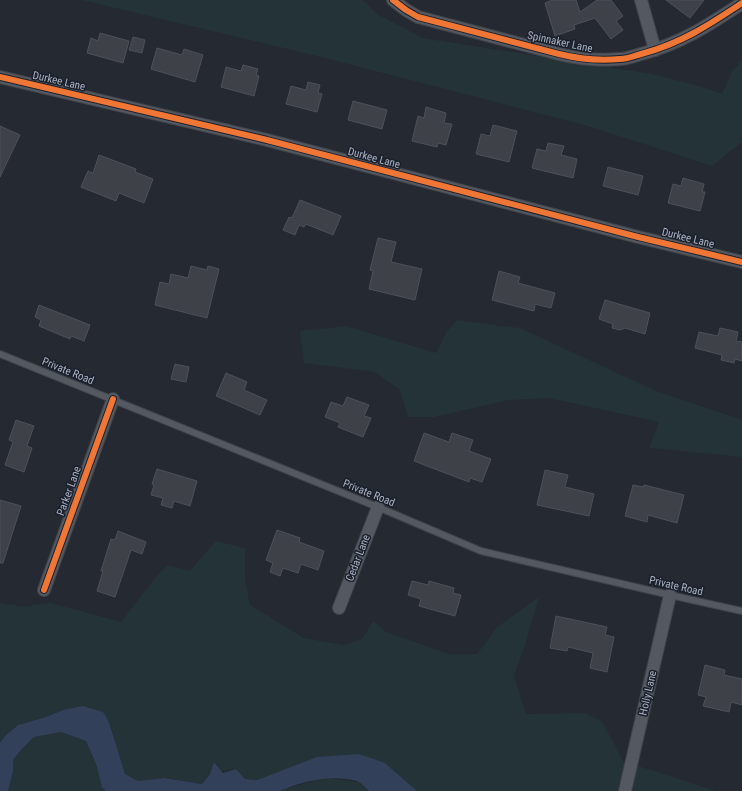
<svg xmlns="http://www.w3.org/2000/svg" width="742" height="791" viewBox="0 0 742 791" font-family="'Roboto Condensed',sans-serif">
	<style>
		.green { fill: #233337 }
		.water { fill: #32405a }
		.building { fill: #3e4148; stroke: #4c515a }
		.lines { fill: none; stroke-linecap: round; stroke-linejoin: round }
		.lane-casing { stroke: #40444a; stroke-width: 8 }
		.street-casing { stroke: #40444a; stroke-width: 14 }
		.lane { stroke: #545860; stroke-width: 6 }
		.street { stroke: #545860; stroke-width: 12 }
		.cycleway-casing { stroke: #191f2b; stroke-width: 8 }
		.cycleway { stroke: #f07635; stroke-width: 6 }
		.labels { text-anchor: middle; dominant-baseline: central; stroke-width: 3; stroke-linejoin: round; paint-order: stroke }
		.street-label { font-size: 11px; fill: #adb4c4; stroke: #191f2b }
	</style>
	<rect width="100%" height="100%" fill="#252931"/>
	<g class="green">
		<polygon points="82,0 362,0 379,15 423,38 652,74 699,86 722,94 732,71 742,60 742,142 712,166 588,126 321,57"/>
		<polygon points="457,320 520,328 656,391 742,420 742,457 649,448 659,422 549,398 509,400 434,417 408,417 400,390 375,372 304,363 300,331 346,326 436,353 447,331"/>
		<polygon points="216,541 245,548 245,580 250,605 304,638 344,645 362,639 373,621 386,632 449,654 477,654 497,627 539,597 525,645 514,676 526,714 585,713 602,721 623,761 716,791 417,791 385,763 273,775 257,780 245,779 236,769 221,771 215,762 210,774 202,784 164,778 138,781 125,774 109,722 63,710 46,717 18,725 5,736 0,743 0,603 23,606 51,603 121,622 151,583 167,565 190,571"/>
		<polygon points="61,732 86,741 96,764 102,786 106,791 8,791 13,772 13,760 21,750 34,737"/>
		<polygon points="327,778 358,782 369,791 280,791 287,788"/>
	</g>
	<path class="water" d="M83,706L103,712L109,722L125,774L138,781L164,778L202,784L210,774L214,762L223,773L236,769L245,779L257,780L317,757L359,754L385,763L417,791H369C366,788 361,783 357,781C333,774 302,781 280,791H106L102,787L96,764L86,741L61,732L34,737L21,750L13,760V772L8,791H0V743L5,736L18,725L46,717L63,710Z"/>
	<g class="building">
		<polygon points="553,0 576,0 580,12 597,0 611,0 623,16 616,21 623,30 611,39 595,18 574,25 575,29 555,36 545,3"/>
		<polygon points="666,0 704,0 690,18"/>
		<polygon points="100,33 129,41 123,63 87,53 91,38 98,41"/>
		<polygon points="133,37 145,40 142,53 129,50"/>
		<polygon points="157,48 182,55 184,49 203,55 195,82 151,69"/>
		<polygon points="243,65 258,69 256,75 259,76 254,96 221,87 226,67 241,71"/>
		<polygon points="308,82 320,85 318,93 322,94 317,112 286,104 291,86 306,90"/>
		<polygon points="353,101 387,110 382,129 348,120"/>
		<polygon points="426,107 446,113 444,123 452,124 446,145 438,143 437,147 412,141 418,116 424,118"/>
		<polygon points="493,125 517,131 509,162 476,154 481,134 490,136"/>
		<polygon points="0,126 20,135 0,177"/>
		<polygon points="548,143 564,146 561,155 577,159 573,178 532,168 537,149 546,151"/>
		<polygon points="99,155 136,169 135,172 153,179 144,203 119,193 116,201 81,187 88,171 93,173"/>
		<polygon points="608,167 643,176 638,195 603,186"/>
		<polygon points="683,178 704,184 702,192 705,192 700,211 668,203 673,184 681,186"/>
		<polygon points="300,200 341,216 333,235 306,224 304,227 299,225 295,235 283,230 289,217 292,218"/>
		<polygon points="378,238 396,242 391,262 422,269 415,300 369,289 373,271 370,270"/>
		<polygon points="191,266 207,270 208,266 219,269 207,318 155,305 160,282 169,284 171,274 188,278"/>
		<polygon points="499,271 520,277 518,283 555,293 551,308 535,304 534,311 492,300"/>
		<polygon points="605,300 650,313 645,334 625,328 620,330 612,328 613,324 599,319"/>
		<polygon points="39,305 90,325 84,341 71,336 70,339 39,326 41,320 35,317"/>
		<polygon points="720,328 738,332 736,341 742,342 742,361 735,359 734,363 721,360 722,355 695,348 699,332 718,336"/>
		<polygon points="175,364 189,367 186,382 171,379"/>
		<polygon points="226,373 247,382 244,390 267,400 260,415 216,396"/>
		<polygon points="347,397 369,405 364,416 371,418 363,437 338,427 340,423 325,417 331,402 343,406"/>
		<polygon points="16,420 34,426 27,446 32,448 24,472 5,465 13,442 9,440"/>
		<polygon points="424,433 449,442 452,433 473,440 469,451 491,459 482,482 470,478 469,482 414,461"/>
		<polygon points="157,469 197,481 190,506 174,501 172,508 161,505 163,498 151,495 154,485 152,484"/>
		<polygon points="545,470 568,475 565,487 594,494 589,516 537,505"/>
		<polygon points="633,485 643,487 644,485 684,495 677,523 648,515 647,522 625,516"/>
		<polygon points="0,500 21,506 3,563 0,563"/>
		<polygon points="277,530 300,538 299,542 324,551 318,570 301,564 298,573 283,568 280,576 270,572 273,563 266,560"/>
		<polygon points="118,531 146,542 142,554 131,550 115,597 97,591 103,571 101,571 111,539 115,540"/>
		<polygon points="412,581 428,585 429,581 454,588 453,593 461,595 455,616 419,606 421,599 408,595"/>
		<polygon points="556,616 607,627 605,635 614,637 607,672 590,668 593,653 568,647 567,651 550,648"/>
		<polygon points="705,665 725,670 724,675 742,679 742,705 731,702 729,712 703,706 706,697 698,695"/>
	</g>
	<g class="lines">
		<g class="lane-casing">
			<polyline id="lane" points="0,354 380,508 481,551 670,595 742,611"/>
		</g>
		<g class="street-casing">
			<g id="street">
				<path d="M393,0L406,10L418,17L559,54C579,59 599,61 620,59C627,59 634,56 641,54C680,44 709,25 742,3"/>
				<polyline points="641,0 655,50"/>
				<polyline points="0,77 267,140 638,237 742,262"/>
				<polyline points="44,590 113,399"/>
				<polyline points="339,608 378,507"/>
				<polyline points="625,791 670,595"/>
			</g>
		</g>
		<use href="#lane" class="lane"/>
		<use href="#street" class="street"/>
		<g class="cycleway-casing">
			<g id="cycleway">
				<path d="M393,0L406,10L418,17L559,54C579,59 599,61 620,59C627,59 634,56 641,54C680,44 709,25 742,3"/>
				<polyline points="0,77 267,140 638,237 742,262"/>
				<polyline points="44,590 113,399"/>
			</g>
		</g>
		<use href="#cycleway" class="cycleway"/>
	</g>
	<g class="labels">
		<g class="street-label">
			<text transform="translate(560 42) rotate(12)">Spinnaker Lane</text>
			<text transform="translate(59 81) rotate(13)">Durkee Lane</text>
			<text transform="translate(374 158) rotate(15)">Durkee Lane</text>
			<text transform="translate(688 238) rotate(14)">Durkee Lane</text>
			<text transform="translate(68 371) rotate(22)">Private Road</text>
			<text transform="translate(69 491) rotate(-70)">Parker Lane</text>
			<text transform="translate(369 493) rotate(22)">Private Road</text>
			<text transform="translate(358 558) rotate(-69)">Cedar Lane</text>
			<text transform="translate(676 586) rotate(13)">Private Road</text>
			<text transform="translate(648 693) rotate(-77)">Holly Lane</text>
		</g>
	</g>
</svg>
